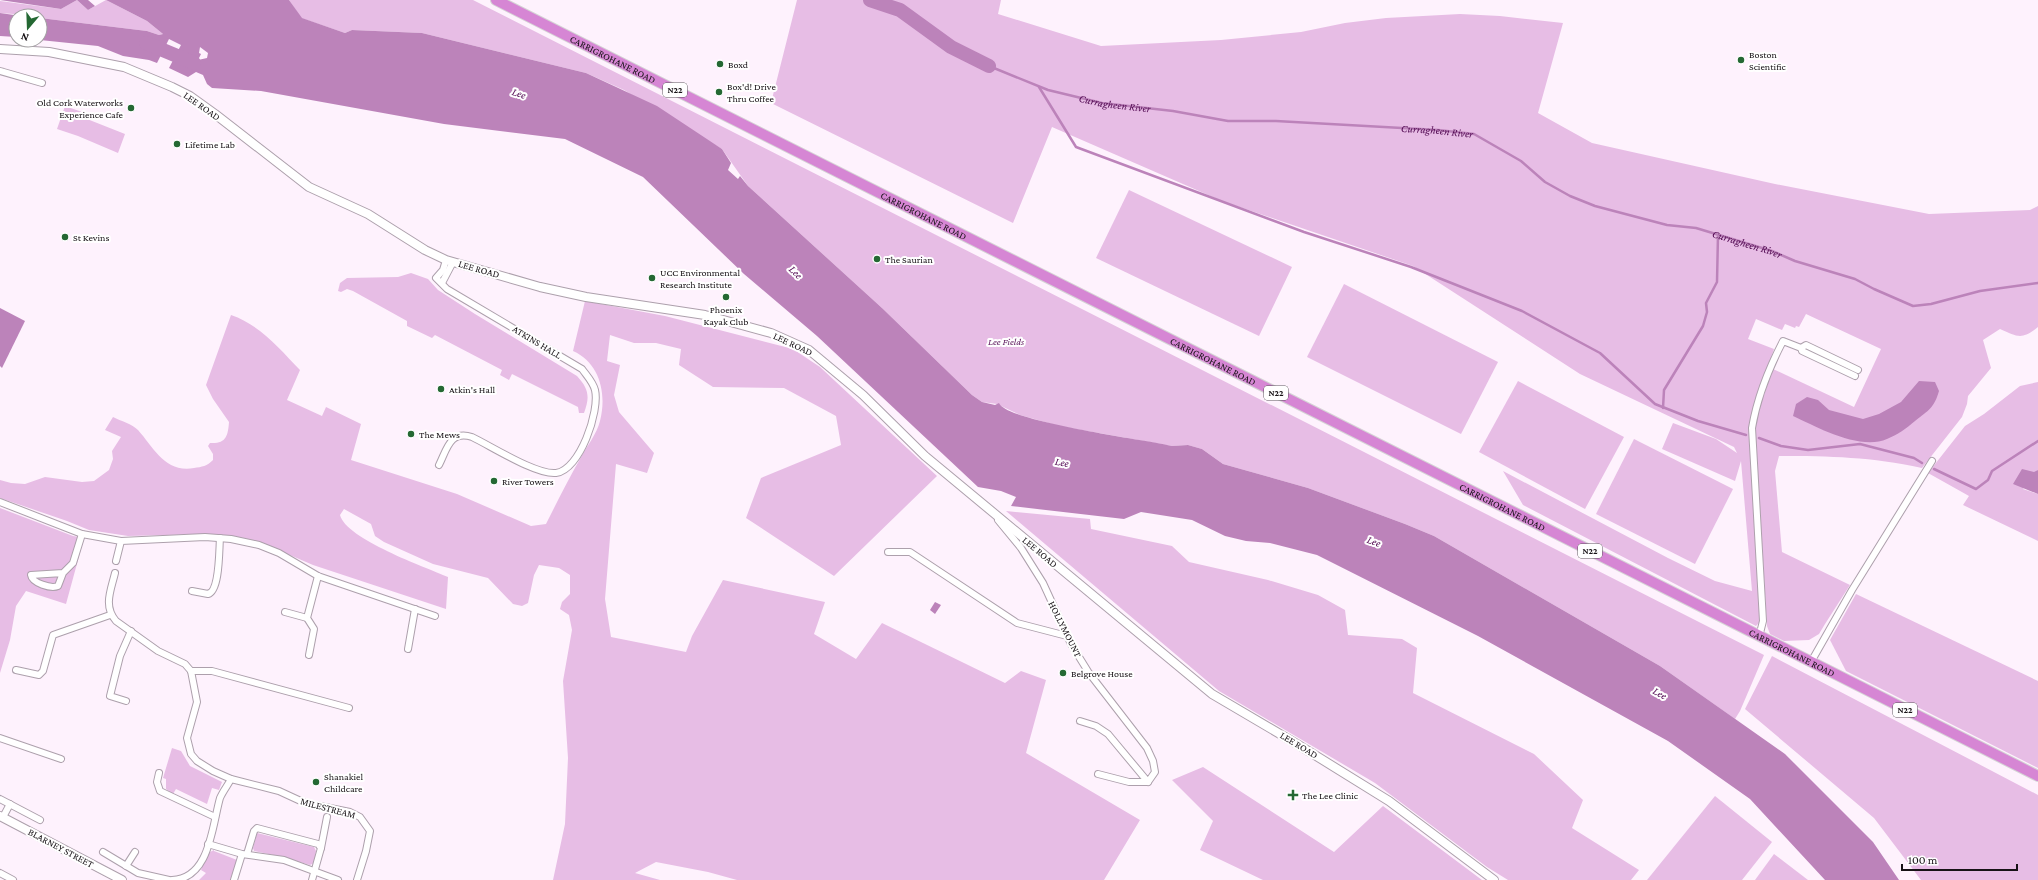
<svg xmlns="http://www.w3.org/2000/svg" width="2038" height="880" viewBox="0 0 2038 880" font-family="'Crimson Pro',serif">
	<style>
		.green { fill: #e7bde5 }
		.water { fill: #bc83ba; fill-rule: evenodd }
		.lines { fill: none; stroke-linecap: round; stroke-linejoin: round }
		.stream { stroke: #bc83ba; stroke-width: 2.5 }
		.river { stroke: #bc83ba; stroke-width: 14 }
		.minor-casing { stroke: #ada0ac; stroke-width: 8 }
		.tertiary-casing { stroke: #ada0ac; stroke-width: 10 }
		.trunk-casing { stroke: #d5d4d5; stroke-width: 12 }
		.minor { stroke: #fff; stroke-width: 6 }
		.tertiary { stroke: #fff; stroke-width: 8 }
		.trunk { stroke: #d686d4; stroke-width: 10 }
		.poi-dot { fill: #246833; stroke: #fff; stroke-width: 1.5 }
		.labels { text-anchor: middle; dominant-baseline: central; stroke-width: 4; stroke-linejoin: round; paint-order: stroke }
		.shield { fill: #fff; stroke: #5d595c; stroke-width: 1 }
		.shield-label { font-size: 9px; font-weight: bold; fill: #171216 }
		.poi-label { font-size: 10px; fill: #171216; stroke: #fff; text-anchor: start }
		.street-label { font-size: 10px; fill: #171216; stroke: #fff }
		.park-label { font-size: 10px; font-style: italic; fill: #5a145a; stroke: #fff }
		.water-label { font-size: 11px; font-style: italic; fill: #520952; stroke: #fff }
	</style>
	<rect width="100%" height="100%" fill="#fef2fd"/>
	<g class="green">
		<polygon points="77,0 88,10 106,0 147,21 163,34 159,35 147,31 40,18 40,16 0,13 0,1 61,9"/>
		<polygon points="289,0 473,0 1764,655 1740,711 1735,719 1660,666 1434,536 1405,524 1308,488 1223,464 1202,449 1188,445 1172,446 1059,426 1020,415 997,404 982,402 972,395 882,308 748,186 722,149 624,90 586,73 422,33 352,30 345,33 301,18"/>
		<path d="M797,0H1001L998,14L1101,46L1221,40L1301,32L1345,23L1386,18L1460,14L1500,16L1563,23L1538,113L1592,143L1775,184L1929,214L2030,210L2038,206V327C2022,340 2018,337 2000,329L1983,340L1991,368L1968,396L1967,404L1962,417L1922,468C1871,457 1831,456 1779,456L1775,471L1782,552L1850,585L1825,624L1819,634L1809,640L1784,641L1770,634L1767,626L1755,429L1759,409L1773,369L1854,407L1881,349L1806,314L1799,327L1796,326L1795,328L1785,324L1782,330L1756,319L1748,339L1774,349L1753,411L1761,615L1760,622L1756,626L1523,505L1503,471L1668,558L1715,581L1752,591L1741,461L1735,481L1662,449L1673,423L1716,439L1737,453L1734,447L1580,374L1413,266L1222,201L1052,127L1013,223L771,103Z"/>
		<polygon points="65,106 82,112 87,119 125,134 118,153 78,136 57,129"/>
		<polygon points="1129,190 1292,267 1259,336 1096,258"/>
		<path d="M411,273L428,279L438,290L475,314L577,376C589,389 590,397 584,413H579L578,407L512,374L509,380L500,375L502,370L435,335L432,338L407,326V321L353,291L347,289L341,292L338,291L340,283L347,278L398,277Z"/>
		<polygon points="1344,284 1498,362 1461,434 1307,357"/>
		<path d="M585,301L665,316L793,349L820,367L937,476L834,576L746,518L761,478L841,445L836,416L784,388L713,387L679,365L681,349L656,343H634L610,335L607,361L620,365L614,395L619,412L654,453L647,473L616,464L605,599L611,637L686,652L692,636L723,580L825,602L814,634L856,659L882,623L1005,683L1021,671L1046,680L1026,753L1140,820L1104,880H737L708,872L656,862L635,873L660,880H553L565,824L568,758L563,681L572,630L569,615L560,609L562,602L570,594V575L559,568L539,565L534,575L528,603L522,606L513,604L488,578L433,564L384,542L375,536L371,524L344,509L340,515C346,539 425,567 448,577L446,609L313,565L262,543L244,538L204,534L128,536L89,530L67,521L0,498V480L11,483L25,484L45,477L82,482L94,481L109,470L113,459L112,451L121,437L105,430L113,417C121,421 132,424 138,430C154,448 165,473 194,468C202,467 207,466 213,460V454L208,446L210,443C226,444 228,436 229,422L213,399L206,385L231,315C260,325 279,348 300,370L287,400L322,416L326,407L361,424L351,460L457,494L531,526L546,524C557,502 568,480 580,459C586,447 597,434 600,421C607,394 600,363 573,351Z"/>
		<polygon points="1518,381 1624,437 1585,509 1479,452"/>
		<polygon points="2038,382 2038,470 2023,489 2038,494 2038,541 1963,505 1969,496 1928,473 1965,426 1984,414 2020,386"/>
		<polygon points="1634,439 1733,489 1695,564 1596,514"/>
		<polygon points="0,508 73,536 84,538 66,604 26,591 16,606 10,640 0,673"/>
		<polygon points="1006,511 1090,519 1091,529 1172,546 1189,562 1268,580 1318,595 1345,610 1348,635 1402,639 1417,648 1413,693 1534,754 1583,800 1572,828 1639,870 1631,880 1508,880 1487,867 1375,783 1219,691"/>
		<polygon points="1856,594 2038,681 2038,768 1846,671 1830,640"/>
		<polygon points="1772,656 2038,795 2038,880 1921,880 1874,818 1745,709"/>
		<polygon points="172,748 181,751 190,766 222,782 219,790 212,788 207,804 176,789 173,794 166,789 166,779 163,778"/>
		<polygon points="1203,767 1334,852 1383,806 1482,880 1263,880 1200,850 1213,821 1172,780"/>
		<polygon points="1715,796 1772,842 1742,880 1647,880"/>
		<polygon points="257,833 314,847 316,851 314,863 310,865 283,857 254,851 253,848"/>
		<polygon points="214,850 214,851 237,860 230,880 199,880 206,873 201,870 208,853"/>
		<polygon points="1774,854 1808,880 1755,880"/>
	</g>
	<g class="water">
		<polygon points="0,0 88,0 95,6 88,10 77,0 61,9"/>
		<path d="M106,0H289L302,18L345,33L352,30L422,33L586,73L657,106L722,149L731,163L728,170L738,179L740,176L748,186L882,308L972,395L982,402L995,405L999,403C1007,422 1146,440 1172,446L1188,445L1202,449L1223,464L1308,488L1405,524L1434,536L1660,666L1785,754L1873,842L1899,880H1825L1750,799L1668,741L1478,636L1317,555L1270,543L1246,541L1225,536L1192,520L1141,512L1124,519L1011,506L1016,497L1001,491L978,487L817,336L744,274L643,177L565,139L444,124L261,91L212,88L207,84L203,75L196,72L188,77L169,68L181,45L169,39L157,63L149,60L123,56L98,46L40,40V18L147,31L159,35L163,34L147,21ZM200,47L208,53L207,58L198,60L201,54L199,53Z"/>
		<polygon points="0,13 21,16 16,16 16,37 0,36"/>
		<polygon points="0,308 25,321 2,368 0,366"/>
		<path d="M1919,381L1935,382L1939,391C1934,408 1929,410 1915,421C1907,428 1897,435 1887,439C1860,451 1817,427 1793,416L1796,404L1807,397L1818,400L1829,410L1863,419L1879,414L1901,402Z"/>
		<polygon points="2022,469 2034,472 2038,470 2038,494 2013,484"/>
		<polygon points="935,602 941,605 935,614 930,610"/>
	</g>
	<g class="lines">
		<g class="stream">
			<path id="s1" d="M989,66L1048,90L1102,103L1173,111L1228,121H1276L1438,130L1474,134L1521,161L1545,182L1570,196L1595,206L1667,225L1696,228L1772,251L1795,261L1855,279L1874,289L1913,306L1931,304L1980,291L2038,283"/>
			<polyline points="1039,87 1076,147 1304,232 1411,267 1522,311 1600,353 1655,404 1698,421 1746,435"/>
			<polyline points="1663,408 1664,390 1703,326 1707,312 1706,303 1717,282 1718,235"/>
			<polyline points="1759,438 1781,446 1808,450 1860,444 1914,458 1922,463"/>
			<polyline points="1934,469 1976,489 1988,480 1992,471 2038,441"/>
		</g>
		<g class="river">
			<polyline points="870,0 900,10 951,47 989,66"/>
			<polyline points="146,43 194,63"/>
		</g>
		<g class="minor-casing">
			<g id="minor">
				<polyline points="0,71 42,83"/>
				<polyline points="442,283 453,262"/>
				<polyline points="1801,348 1806,345 1858,370"/>
				<path d="M439,465C447,449 450,430 472,437C491,446 536,475 556,473C580,470 600,411 595,390C593,382 587,376 582,369L447,289L436,278L443,270L446,260"/>
				<polyline points="0,502 82,534 121,541 205,537 231,539 259,545 279,553 318,576 435,616"/>
				<polyline points="998,520 1021,548 1043,583 1071,644 1089,673 1147,748 1153,761 1155,772 1148,782 1108,734 1096,726 1080,721"/>
				<polyline points="888,552 910,552 1017,623 1067,636"/>
				<polyline points="116,561 121,541"/>
				<path d="M63,573L31,575C32,583 51,589 58,586L63,573L73,563L82,534"/>
				<path d="M115,573C111,590 103,606 116,621L158,651L185,664L191,671L197,702L187,738L191,754L197,761L213,771L231,779L279,791L305,803L350,812L360,817L370,831L366,851L357,880"/>
				<path d="M192,591L208,594C220,591 219,549 220,538"/>
				<polyline points="285,612 307,618"/>
				<path d="M1759,637L1763,621L1752,428C1757,398 1769,368 1783,341L1801,348L1802,351L1855,376"/>
				<polyline points="408,649 415,609"/>
				<polyline points="309,655 314,629 307,618 318,576"/>
				<polyline points="1811,662 1852,590 1932,461"/>
				<polyline points="16,670 39,675 43,671 53,635 110,615"/>
				<polyline points="191,671 212,671 349,708"/>
				<polyline points="126,701 110,696 120,656 131,631"/>
				<polyline points="0,738 61,759"/>
				<polyline points="159,773 157,782 160,791 215,817"/>
				<polyline points="1098,774 1129,782 1148,782"/>
				<polyline points="0,799 40,820"/>
				<polyline points="3,817 10,804"/>
				<polyline points="208,844 242,854 284,860 338,880"/>
				<polyline points="321,848 327,817"/>
				<polyline points="103,852 138,873 169,880"/>
				<polyline points="247,854 254,831 257,828 318,844 321,848 312,880"/>
				<polyline points="126,866 135,852"/>
				<polyline points="0,873 13,880"/>
				<path d="M172,880C210,879 212,826 220,798C223,791 228,785 231,779"/>
				<polyline points="234,880 242,854"/>
			</g>
		</g>
		<g class="tertiary-casing">
			<g id="tertiary">
				<polyline points="0,49 49,52 124,67 172,87 190,96 215,114 309,187 368,214 425,250 446,260 540,287 586,297 705,315 771,333 809,350 863,395 925,456 1212,694 1297,744 1389,801 1494,880"/>
				<polyline points="0,816 122,880"/>
			</g>
		</g>
		<g class="trunk-casing">
			<g id="trunk">
				<path id="s2" d="M496,0L2038,776"/>
			</g>
		</g>
		<use href="#minor" class="minor"/>
		<use href="#tertiary" class="tertiary"/>
		<use href="#trunk" class="trunk"/>
	</g>
	<g class="poi-dot">
		<circle cx="1741" cy="60" r="4"/>
		<circle cx="720" cy="64" r="4"/>
		<circle cx="719" cy="92" r="4"/>
		<circle cx="131" cy="108" r="4"/>
		<circle cx="177" cy="144" r="4"/>
		<circle cx="65" cy="237" r="4"/>
		<circle cx="877" cy="259" r="4"/>
		<circle cx="652" cy="278" r="4"/>
		<circle cx="726" cy="297" r="4"/>
		<circle cx="441" cy="389" r="4"/>
		<circle cx="411" cy="434" r="4"/>
		<circle cx="494" cy="481" r="4"/>
		<circle cx="1063" cy="673" r="4"/>
		<circle cx="316" cy="782" r="4"/>
		<path d="M1291 789h4v4h4v4h-4v4h-4v-4h-4v-4h4z"/>
	</g>
	<g class="labels">
		<g class="shield">
			<rect x="663" y="83" width="24" height="14" rx="3"/>
			<rect x="1264" y="386" width="24" height="14" rx="3"/>
			<rect x="1578" y="544" width="24" height="14" rx="3"/>
			<rect x="1893" y="703" width="24" height="14" rx="3"/>
		</g>
		<g class="shield-label">
			<text x="675" y="90">N22</text>
			<text x="1276" y="393">N22</text>
			<text x="1590" y="551">N22</text>
			<text x="1905" y="710">N22</text>
		</g>
		<g class="poi-label">
			<text x="1749" y="54">Boston<tspan x="1749" dy="12">Scientific</tspan></text>
			<text x="728" y="64">Boxd</text>
			<text x="727" y="86">Box'd! Drive<tspan x="727" dy="12">Thru Coffee</tspan></text>
			<text x="123" y="102" text-anchor="end">Old Cork Waterworks<tspan x="123" dy="12">Experience Cafe</tspan></text>
			<text x="185" y="144">Lifetime Lab</text>
			<text x="73" y="237">St Kevins</text>
			<text x="885" y="259">The Saurian</text>
			<text x="660" y="272">UCC Environmental<tspan x="660" dy="12">Research Institute</tspan></text>
			<text x="726" y="309" text-anchor="middle">Phoenix<tspan x="726" dy="12">Kayak Club</tspan></text>
			<text x="449" y="389">Atkin's Hall</text>
			<text x="419" y="434">The Mews</text>
			<text x="502" y="481">River Towers</text>
			<text x="1071" y="673">Belgrove House</text>
			<text x="324" y="776">Shanakiel<tspan x="324" dy="12">Childcare</tspan></text>
			<text x="1302" y="795">The Lee Clinic</text>
		</g>
		<g class="street-label">
			<text stroke="none"><textPath href="#s2" startOffset="131">CARRIGROHANE ROAD</textPath></text>
			<text transform="translate(202 106) rotate(35)">LEE ROAD</text>
			<text stroke="none"><textPath href="#s2" startOffset="479">CARRIGROHANE ROAD</textPath></text>
			<text transform="translate(479 269) rotate(16)">LEE ROAD</text>
			<text transform="translate(537 342) rotate(31)">ATKINS HALL</text>
			<text transform="translate(793 344) rotate(25)">LEE ROAD</text>
			<text stroke="none"><textPath href="#s2" startOffset="803">CARRIGROHANE ROAD</textPath></text>
			<text stroke="none"><textPath href="#s2" startOffset="1127">CARRIGROHANE ROAD</textPath></text>
			<text transform="translate(1040 552) rotate(40)">LEE ROAD</text>
			<text transform="translate(1065 629) rotate(63)">HOLLYMOUNT</text>
			<text stroke="none"><textPath href="#s2" startOffset="1451">CARRIGROHANE ROAD</textPath></text>
			<text transform="translate(1299 745) rotate(31)">LEE ROAD</text>
			<text transform="translate(328 808) rotate(15)">MILESTREAM</text>
			<text transform="translate(61 848) rotate(28)">BLARNEY STREET</text>
		</g>
		<g class="park-label">
			<text x="1006" y="341">Lee Fields</text>
		</g>
		<g class="water-label">
			<text transform="translate(519 93) rotate(18)">Lee</text>
			<text stroke="none"><textPath href="#s1" startOffset="132">Curragheen River</textPath></text>
			<text stroke="none"><textPath href="#s1" startOffset="456">Curragheen River</textPath></text>
			<text stroke="none"><textPath href="#s1" startOffset="792">Curragheen River</textPath></text>
			<text transform="translate(796 272) rotate(45)">Lee</text>
			<text transform="translate(1062 462) rotate(9)">Lee</text>
			<text transform="translate(1374 541) rotate(20)">Lee</text>
			<text transform="translate(1660 693) rotate(30)">Lee</text>
		</g>
	</g>
	<g transform="translate(28 28) rotate(199)"><circle r="19" fill="#ffffff" stroke="#a2a0a2"/>
	<path d="M0-3L7 15L0 10L-7 15Z" fill="#246833"/>
	<text y="-6" font-size="11" font-weight="bold" text-anchor="middle" fill="#171216">N</text>
	</g>
	<path d="M1902 864v6h115v-6" fill="none" stroke="#171216" stroke-width="2"/>
	<text x="1908" y="864" font-size="12" fill="#171216" stroke="#ffffff" stroke-width="3" paint-order="stroke">100 m</text>
</svg>
